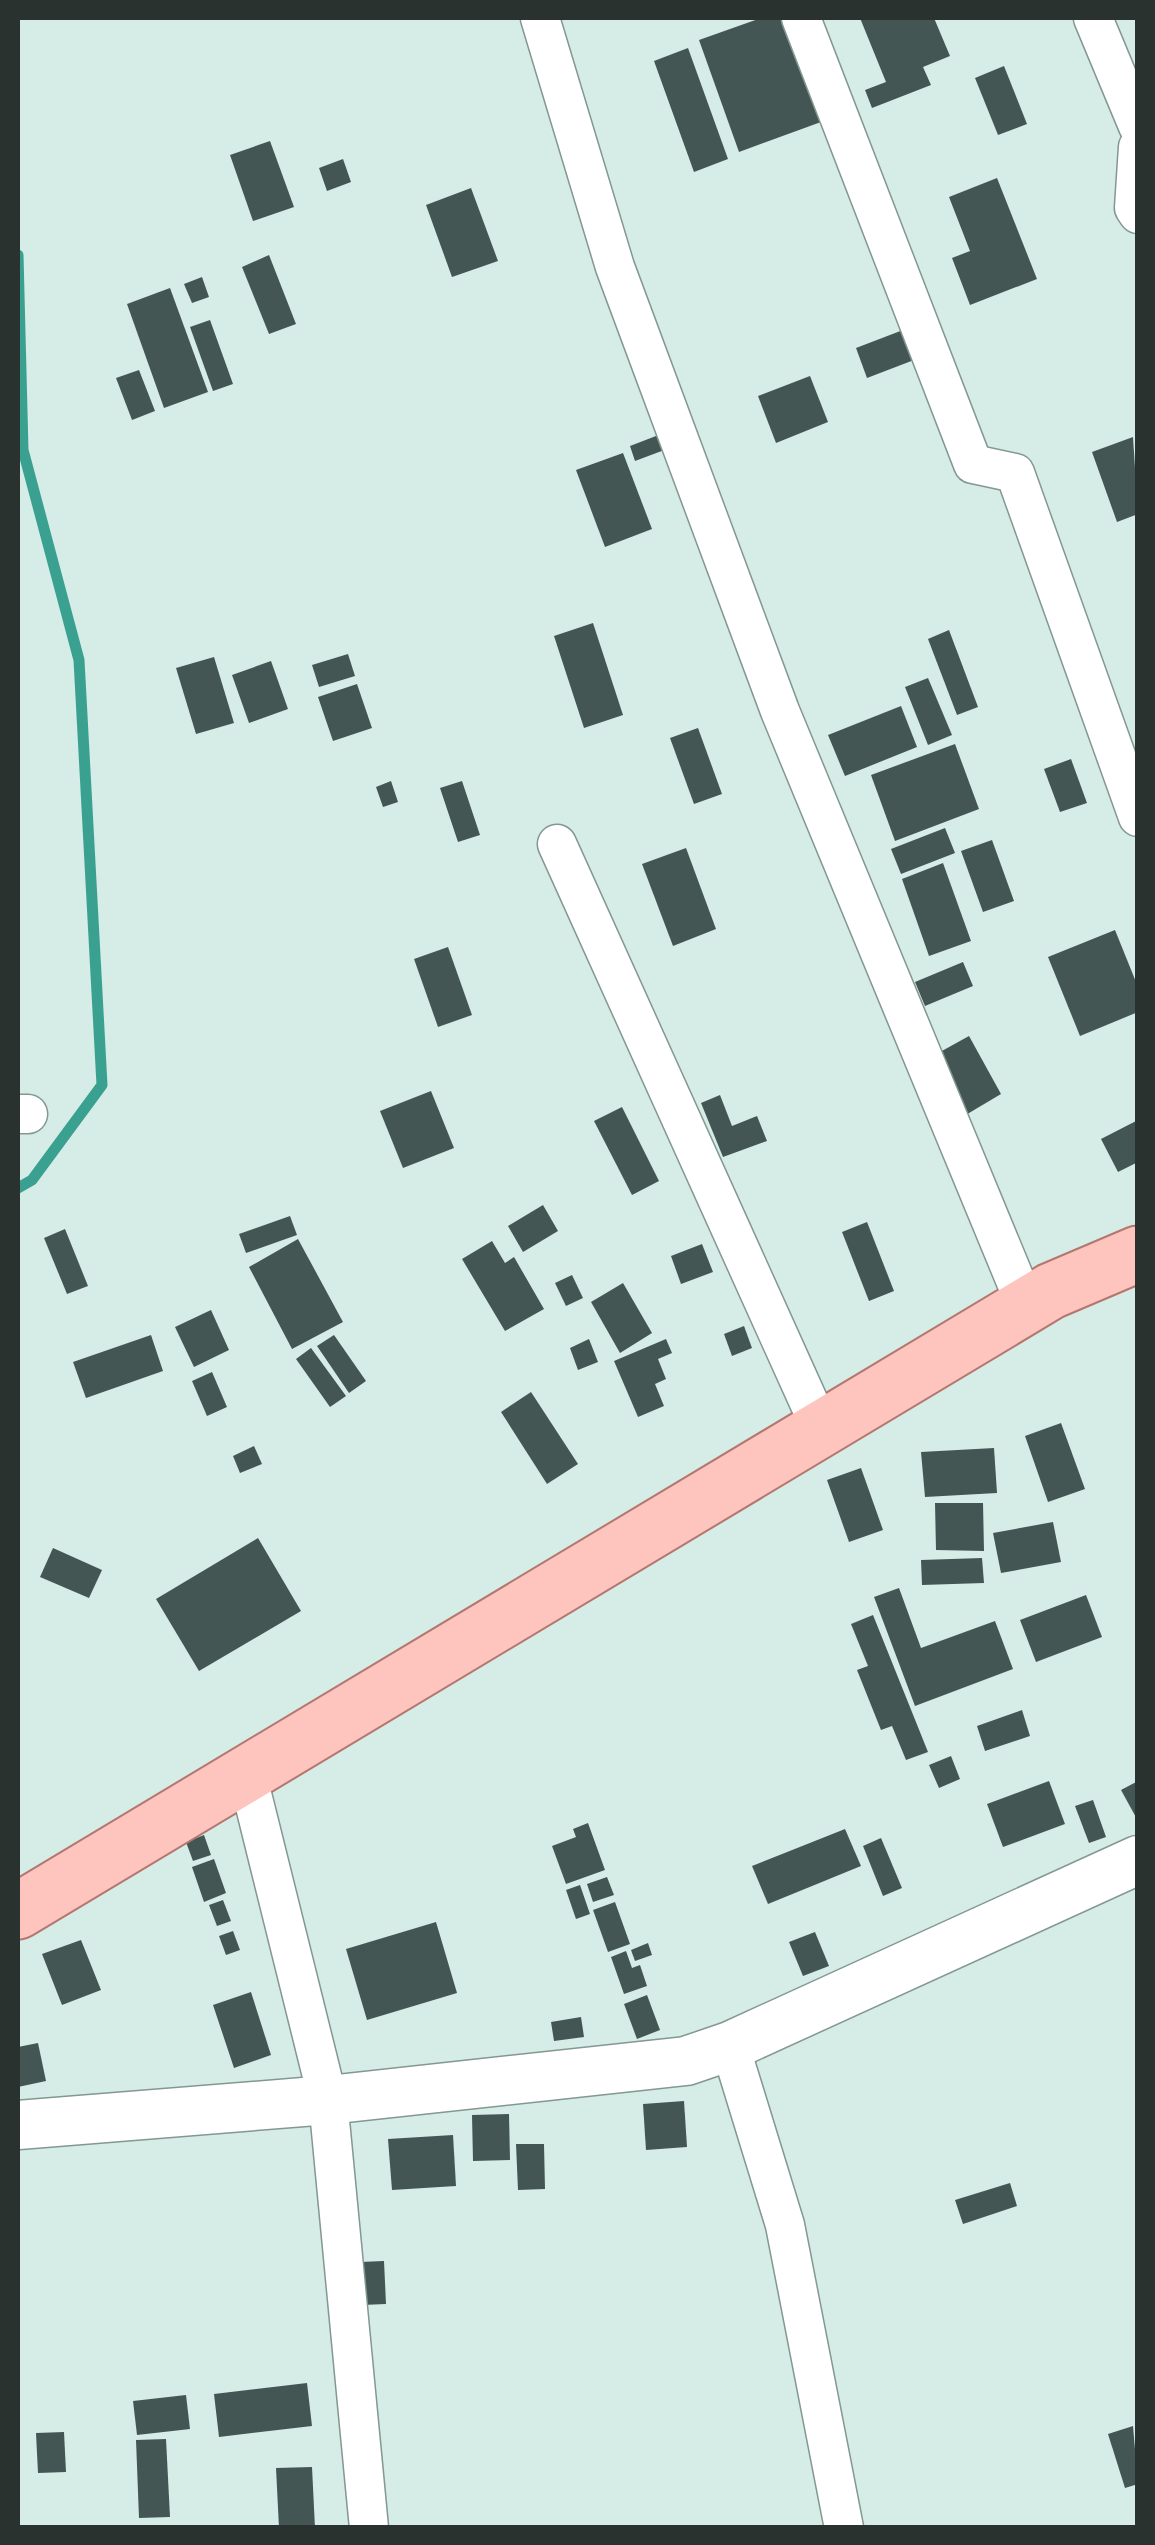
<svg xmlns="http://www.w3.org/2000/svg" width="1155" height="2545" viewBox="0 0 1155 2545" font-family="'Playfair Display',serif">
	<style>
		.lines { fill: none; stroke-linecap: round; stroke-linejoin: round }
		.stream { stroke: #3aa191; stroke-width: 11 }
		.building { fill: #445653 }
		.minor-casing { stroke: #839793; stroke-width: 41 }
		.tertiary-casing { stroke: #839793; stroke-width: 51 }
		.primary-casing { stroke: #b47770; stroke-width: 59 }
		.minor { stroke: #fff; stroke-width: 38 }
		.tertiary { stroke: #fff; stroke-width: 48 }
		.primary { stroke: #fec4be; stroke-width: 55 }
	</style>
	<rect width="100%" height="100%" fill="#d6ece7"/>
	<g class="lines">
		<polyline class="stream" points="18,255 23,450 79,660 102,1085 32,1180 18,1188"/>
	</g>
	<g class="building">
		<polygon points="761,18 783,18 821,122 739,152 699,40"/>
		<polygon points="860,18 934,18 950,56 923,67 931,85 872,108 865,90 886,82"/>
		<polygon points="688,48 728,159 694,172 654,61"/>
		<polygon points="1004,66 1027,124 998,135 975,78"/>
		<polygon points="270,141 294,207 253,221 230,155"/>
		<polygon points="343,159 351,182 327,191 319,168"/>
		<polygon points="997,178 1037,279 970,305 952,258 970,251 949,197"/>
		<polygon points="471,188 498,261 452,277 426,205"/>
		<polygon points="269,255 296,324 269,334 242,267"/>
		<polygon points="202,277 209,297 192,303 184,284"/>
		<polygon points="170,288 208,392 164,408 127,304"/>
		<polygon points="210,320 233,384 213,391 190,327"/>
		<polygon points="903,330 914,360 867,378 856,348"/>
		<polygon points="139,370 155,411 132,420 116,378"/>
		<polygon points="810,376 828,422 776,443 758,396"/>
		<polygon points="669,431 675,446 635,461 630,446"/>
		<polygon points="1133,437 1138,514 1117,522 1092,452"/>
		<polygon points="623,453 652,529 605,547 576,470"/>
		<polygon points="593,623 623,715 584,728 554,636"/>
		<polygon points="949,630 978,707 957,715 928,639"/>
		<polygon points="348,654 355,676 319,687 312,665"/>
		<polygon points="214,657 234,723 196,734 176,668"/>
		<polygon points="271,661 288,709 249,723 232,675"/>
		<polygon points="928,678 952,735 928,745 905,687"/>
		<polygon points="357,684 372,728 333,741 318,697"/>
		<polygon points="901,706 917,747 845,776 828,735"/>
		<polygon points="698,728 722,794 694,804 670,738"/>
		<polygon points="955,744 979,809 895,841 871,775"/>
		<polygon points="1071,759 1087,803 1060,812 1044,769"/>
		<polygon points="391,781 398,802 383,807 376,787"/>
		<polygon points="462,781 480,835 458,842 440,788"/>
		<polygon points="945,828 955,853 901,874 891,849"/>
		<polygon points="992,840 1014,901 983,912 961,851"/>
		<polygon points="686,848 716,929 673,946 642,864"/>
		<polygon points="943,863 971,941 929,956 902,879"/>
		<polygon points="1115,930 1138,987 1138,1012 1080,1036 1048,957"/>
		<polygon points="448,947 472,1015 438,1027 414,959"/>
		<polygon points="963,962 973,986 925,1006 915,982"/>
		<polygon points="969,1036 1001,1094 964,1116 931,1057"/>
		<polygon points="431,1091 454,1148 403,1168 380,1111"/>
		<polygon points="720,1095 732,1126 757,1116 767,1141 723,1157 701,1103"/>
		<polygon points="622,1107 659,1181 632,1195 594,1121"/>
		<polygon points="1138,1120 1138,1162 1118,1172 1101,1139"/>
		<polygon points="543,1205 558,1231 523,1252 508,1226"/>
		<polygon points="290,1216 297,1235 246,1253 239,1234"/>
		<polygon points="867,1222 894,1291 869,1301 842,1232"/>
		<polygon points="65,1229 88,1286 67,1294 44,1238"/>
		<polygon points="298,1239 343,1322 292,1349 249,1267"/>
		<polygon points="492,1241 505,1263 514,1257 544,1309 505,1331 462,1259"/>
		<polygon points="702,1244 713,1272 681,1284 671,1256"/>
		<polygon points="572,1275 583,1298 566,1306 555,1283"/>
		<polygon points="623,1283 652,1333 620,1353 591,1302"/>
		<polygon points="211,1310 229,1350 194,1367 175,1327"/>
		<polygon points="744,1326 752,1348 732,1356 724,1334"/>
		<polygon points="151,1335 163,1371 86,1398 73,1362"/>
		<polygon points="334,1335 366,1381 349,1393 317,1346"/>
		<polygon points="589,1339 598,1362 578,1370 570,1348"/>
		<polygon points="666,1339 672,1353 658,1359 666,1379 655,1384 664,1406 638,1417 614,1361"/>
		<polygon points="311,1348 346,1396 330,1407 296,1359"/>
		<polygon points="212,1372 227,1407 207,1416 192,1381"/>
		<polygon points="531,1392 578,1464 547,1484 501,1412"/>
		<polygon points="1061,1423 1085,1489 1048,1502 1025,1436"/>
		<polygon points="254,1446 262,1464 240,1473 233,1456"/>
		<polygon points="994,1448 997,1493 925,1497 921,1452"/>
		<polygon points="861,1468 883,1530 849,1542 827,1480"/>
		<polygon points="935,1503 983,1503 984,1551 936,1550"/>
		<polygon points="1053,1522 1061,1562 1001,1573 993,1533"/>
		<polygon points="258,1538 301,1611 199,1671 156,1599"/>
		<polygon points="53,1548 102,1570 89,1598 40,1577"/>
		<polygon points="982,1558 984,1583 922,1585 921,1560"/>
		<polygon points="899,1588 921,1648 995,1621 1013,1669 915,1706 874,1597"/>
		<polygon points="1086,1595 1102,1637 1036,1662 1020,1620"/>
		<polygon points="873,1615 928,1752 906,1760 892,1726 881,1730 857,1670 868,1666 851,1624"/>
		<polygon points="1022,1710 1030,1736 985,1751 977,1726"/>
		<polygon points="951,1756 960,1779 939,1788 929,1765"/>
		<polygon points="1049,1781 1065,1824 1003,1847 987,1804"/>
		<polygon points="1138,1781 1138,1821 1121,1790"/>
		<polygon points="1093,1800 1106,1837 1089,1843 1075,1806"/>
		<polygon points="588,1823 605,1870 566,1884 552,1846 576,1837 573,1829"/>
		<polygon points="845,1829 861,1866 768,1904 752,1866"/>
		<polygon points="204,1835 211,1855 193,1861 186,1842"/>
		<polygon points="881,1838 902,1888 883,1896 863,1846"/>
		<polygon points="214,1859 226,1893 204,1902 192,1867"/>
		<polygon points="607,1877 614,1895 593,1902 587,1884"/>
		<polygon points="580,1885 590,1914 576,1919 566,1890"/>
		<polygon points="223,1900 231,1921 217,1926 209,1905"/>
		<polygon points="615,1902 630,1944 608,1952 593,1910"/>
		<polygon points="436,1922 457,1993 367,2020 346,1949"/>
		<polygon points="233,1931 240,1950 226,1955 219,1936"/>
		<polygon points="815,1932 829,1966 803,1976 789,1942"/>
		<polygon points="81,1940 101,1990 62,2005 42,1954"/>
		<polygon points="648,1943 652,1955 635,1961 631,1950"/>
		<polygon points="626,1951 632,1968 640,1965 647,1986 624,1994 611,1957"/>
		<polygon points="251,1992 271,2055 234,2068 213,2005"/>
		<polygon points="647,1995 660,2030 637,2039 624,2004"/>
		<polygon points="581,2017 584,2037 554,2041 551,2022"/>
		<polygon points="38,2043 46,2081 18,2087 18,2047"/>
		<polygon points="684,2101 687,2147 646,2150 643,2104"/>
		<polygon points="509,2114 510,2160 473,2161 472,2115"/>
		<polygon points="453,2135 456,2186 392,2190 388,2139"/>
		<polygon points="516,2144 544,2144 545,2189 518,2190"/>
		<polygon points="1010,2183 1017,2206 963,2224 955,2200"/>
		<polygon points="384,2261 386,2304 362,2305 360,2262"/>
		<polygon points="307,2383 312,2426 219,2437 214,2394"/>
		<polygon points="186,2395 190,2429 137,2435 133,2401"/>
		<polygon points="1133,2426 1138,2484 1125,2488 1108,2434"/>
		<polygon points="64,2432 66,2472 38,2473 36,2433"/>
		<polygon points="166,2439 170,2517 139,2518 136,2440"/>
		<polygon points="312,2467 315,2528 279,2528 276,2468"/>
	</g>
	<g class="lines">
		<g class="minor-casing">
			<g id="minor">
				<polyline points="540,18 615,267 780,711 1026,1306"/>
				<polyline points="801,18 973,464 1015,473 1138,817"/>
				<polyline points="1093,18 1138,126"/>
				<polyline points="1138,147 1134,208 1138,214"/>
				<polyline points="557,844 821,1429"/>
				<polyline points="18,1114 28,1114"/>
				<polyline points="247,1774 328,2100 369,2528"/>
				<polyline points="730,2046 785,2225 844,2528"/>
			</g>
		</g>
		<g class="tertiary-casing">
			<polyline id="tertiary" points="18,2125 328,2100 686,2061 730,2046 1138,1860"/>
		</g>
		<g class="primary-casing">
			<polyline id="primary" points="18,1911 1051,1291 1138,1254"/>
		</g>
		<use href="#minor" class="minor"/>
		<use href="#tertiary" class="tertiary"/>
		<use href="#primary" class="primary"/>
	</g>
	<rect width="1155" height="2545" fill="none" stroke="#2a3230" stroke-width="40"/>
</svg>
